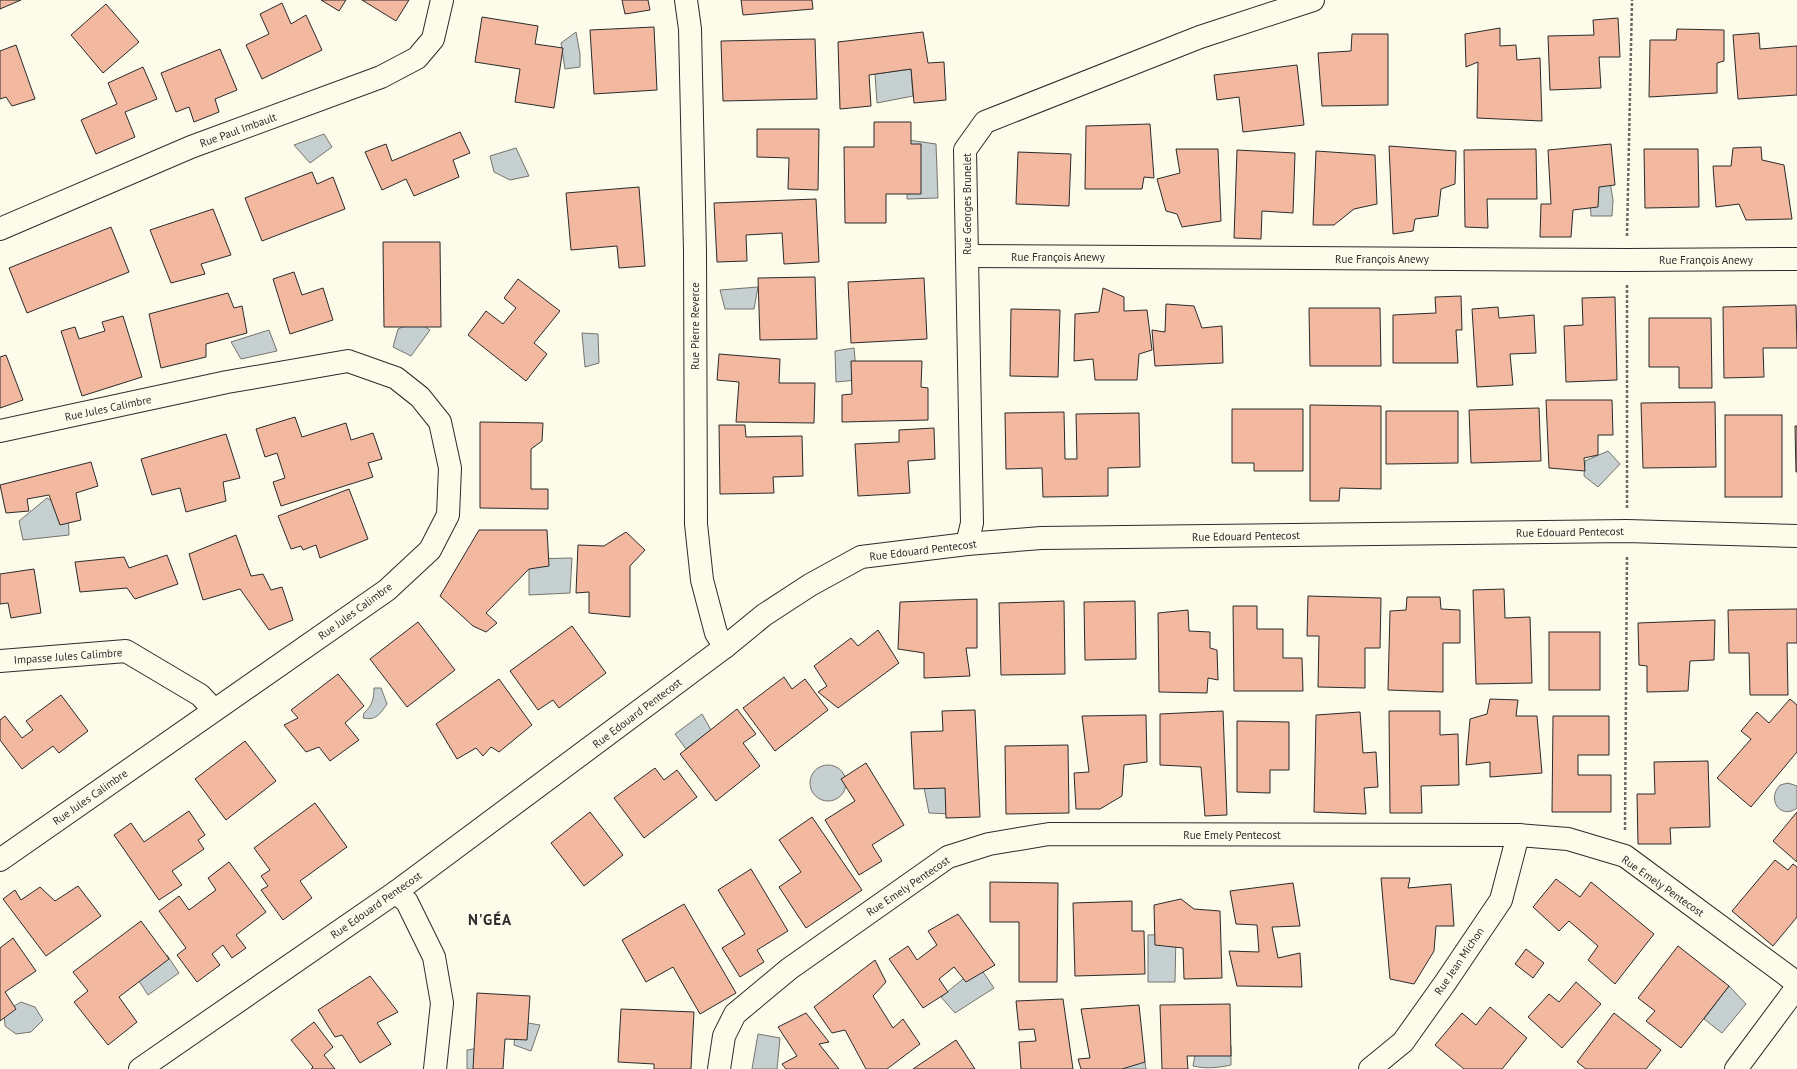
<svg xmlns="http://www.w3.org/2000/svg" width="1797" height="1069" viewBox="0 0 1797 1069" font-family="'PT Sans',sans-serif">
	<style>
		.water { fill: #c7d0d0; stroke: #74746e }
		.building { fill: #f2b8a0; stroke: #2b2b2b }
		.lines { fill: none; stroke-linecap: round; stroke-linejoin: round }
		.street-casing { stroke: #2b2b2b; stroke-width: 24 }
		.secondary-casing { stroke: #2b2b2b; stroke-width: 24 }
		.path { stroke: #6a6964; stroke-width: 2.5; stroke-dasharray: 3 2; stroke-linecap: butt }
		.street { stroke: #fdfbea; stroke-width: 22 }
		.secondary { stroke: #fdfbea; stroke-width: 22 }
		.labels { text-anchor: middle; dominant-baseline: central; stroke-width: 3; stroke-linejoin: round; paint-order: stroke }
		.street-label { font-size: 11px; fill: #2b2b2b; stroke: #fdfbea }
		.district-label { font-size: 15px; font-weight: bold; letter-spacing: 1px; fill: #2b2b2b; stroke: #fdfbea }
	</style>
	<rect width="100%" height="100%" fill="#fdfbea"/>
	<g class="water">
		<polygon points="576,32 580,54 580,67 565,69 561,43"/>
		<polygon points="911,69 913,96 877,103 875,74"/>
		<polygon points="324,134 332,147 310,163 294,145"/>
		<polygon points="908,140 936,144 938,198 907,199"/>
		<polygon points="516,148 529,176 510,180 494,172 490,156"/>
		<polygon points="1610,182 1613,200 1612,216 1591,216 1589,184"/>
		<polygon points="758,287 754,309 725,309 720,290"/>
		<polygon points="416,321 430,330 411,356 393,347 398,329"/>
		<polygon points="269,330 277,351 241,359 231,342"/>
		<polygon points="582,333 598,334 599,363 585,367"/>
		<polygon points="854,348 857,380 836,382 835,351"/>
		<polygon points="1608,451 1620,464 1598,487 1584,476 1585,461"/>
		<polygon points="47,498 68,509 69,535 23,540 19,521"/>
		<polygon points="572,558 570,593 529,595 529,559"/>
		<path d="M374,688H381L387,704C380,714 376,721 363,718L364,713C372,706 374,699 374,688Z"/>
		<polygon points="702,714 711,730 686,749 675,734"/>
		<circle cx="828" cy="783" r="18"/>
		<polygon points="949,779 951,814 929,813 923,782"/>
		<path d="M1788,783L1797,786V808C1781,820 1766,800 1780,785Z"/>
		<polygon points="1176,934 1175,982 1148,982 1148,935"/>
		<polygon points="167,955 179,973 148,995 137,978"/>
		<polygon points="979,966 994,988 955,1013 941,997"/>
		<polygon points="1729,986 1746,1004 1722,1033 1704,1019"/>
		<polygon points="21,1002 35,1007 43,1020 31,1032 16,1034 5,1026 4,1012"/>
		<polygon points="516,1021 540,1025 531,1051 514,1045"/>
		<polygon points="758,1034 780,1038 777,1069 752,1069"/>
		<polygon points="491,1046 491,1069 467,1069 467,1050"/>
		<path d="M1231,1046V1065C1217,1068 1206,1069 1193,1066L1196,1050Z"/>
		<polygon points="1144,1057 1146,1069 1118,1069"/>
	</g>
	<g class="building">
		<polygon points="0,0 21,0 0,9"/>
		<polygon points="321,0 346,0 339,11"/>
		<polygon points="362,0 409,0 396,21"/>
		<polygon points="622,0 648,0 650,10 625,14"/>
		<polygon points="741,0 812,0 813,9 743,15"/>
		<polygon points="282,3 291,24 306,15 322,50 262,79 246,45 269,34 260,14"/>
		<polygon points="106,4 139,42 103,73 71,35"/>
		<polygon points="482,17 538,26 535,44 563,48 554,108 515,102 520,69 475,62"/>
		<polygon points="1618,18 1620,57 1599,57 1601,88 1550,90 1548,36 1594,35 1593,20"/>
		<polygon points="654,27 657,90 594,94 590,30"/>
		<polygon points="1500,28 1500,46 1516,45 1517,60 1540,58 1542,121 1477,118 1478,62 1466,67 1465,34"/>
		<polygon points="1677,29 1724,30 1724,61 1717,63 1717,93 1649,97 1650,40 1676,40"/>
		<polygon points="923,32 928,63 944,62 946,100 914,103 911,69 869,75 871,106 840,109 838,42"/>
		<polygon points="1759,33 1760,49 1797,46 1797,95 1738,99 1733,35"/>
		<polygon points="1352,34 1388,34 1388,105 1322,106 1318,53 1351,51"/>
		<polygon points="815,39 817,99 723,101 721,41"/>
		<polygon points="16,45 35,99 12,106 6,97 0,99 0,51"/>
		<polygon points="220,49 237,90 215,99 219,112 194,122 189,107 176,112 161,73"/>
		<polygon points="1297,65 1304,125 1243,132 1239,97 1217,100 1214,75"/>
		<polygon points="143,67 157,99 125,112 135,137 96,154 81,120 117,104 108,83"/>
		<polygon points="874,122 911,122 911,144 921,144 921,194 886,194 886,223 845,223 844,147 874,147"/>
		<polygon points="1150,124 1154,178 1144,177 1142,189 1085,189 1086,126"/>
		<polygon points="757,129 819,129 818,190 788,189 789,158 757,157"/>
		<polygon points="460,132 470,153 453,160 459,177 414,196 406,179 382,190 365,152 386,144 392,161"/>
		<polygon points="1611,144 1615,185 1599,187 1598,207 1573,210 1571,237 1540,237 1541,204 1551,204 1548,150"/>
		<polygon points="1389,146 1456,151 1455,184 1441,189 1438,216 1415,219 1413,231 1393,234"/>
		<polygon points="1761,147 1762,160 1784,165 1792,219 1746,220 1739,204 1716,207 1713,166 1731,166 1733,148"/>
		<polygon points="1176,149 1218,149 1221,221 1182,227 1177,214 1166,211 1157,179 1180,173"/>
		<polygon points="1536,149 1537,199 1487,199 1488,228 1465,227 1464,150"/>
		<polygon points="1644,149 1698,149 1699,207 1645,208"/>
		<polygon points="1237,150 1295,153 1293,213 1262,211 1261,239 1234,238"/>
		<polygon points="1316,151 1375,155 1377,204 1354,209 1334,225 1313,225"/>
		<polygon points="1018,152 1071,154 1069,206 1016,204"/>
		<polygon points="312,172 317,184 333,177 345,209 262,241 245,198"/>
		<polygon points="639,187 645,266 619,268 617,246 571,250 566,193"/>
		<polygon points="816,199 819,262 784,264 782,233 746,235 747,261 717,262 714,203"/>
		<polygon points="213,209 231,255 201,264 205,274 171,283 150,230"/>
		<polygon points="111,227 129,272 27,313 9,268"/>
		<polygon points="383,242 440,242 441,327 384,327"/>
		<polygon points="294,272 302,295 323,288 333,320 290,334 273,279"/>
		<polygon points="815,277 817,339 760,340 758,278"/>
		<polygon points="924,278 927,339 851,343 848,282"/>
		<polygon points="518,279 560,311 534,343 547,354 526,381 468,335 486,311 503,324 516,308 504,298"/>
		<polygon points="1103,288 1124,297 1124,311 1147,310 1152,350 1139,354 1137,380 1095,380 1093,359 1074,361 1075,314 1099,312"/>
		<polygon points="228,293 234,308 242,306 247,333 206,344 206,357 161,368 149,314"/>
		<polygon points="1461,296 1462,330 1456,330 1458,363 1393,363 1393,315 1436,313 1435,297"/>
		<polygon points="1615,297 1617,380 1566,382 1564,326 1583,325 1582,298"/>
		<polygon points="1166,304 1194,306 1202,328 1222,326 1223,363 1155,366 1152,330 1165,332"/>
		<polygon points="1796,305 1797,348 1763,348 1764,377 1724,378 1723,307"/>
		<polygon points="1498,307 1499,318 1534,315 1536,353 1510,354 1513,385 1477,387 1472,309"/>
		<polygon points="1309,308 1380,308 1381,366 1310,366"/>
		<polygon points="1011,309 1060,310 1058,377 1010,376"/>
		<polygon points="123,316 142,377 82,396 61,331 75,327 79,339 105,331 102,322"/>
		<polygon points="1649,318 1711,318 1712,388 1679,388 1679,367 1649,367"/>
		<polygon points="719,354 780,359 779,383 815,383 814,423 736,422 739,382 717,380"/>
		<polygon points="6,355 23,400 0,408 0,357"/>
		<polygon points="851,361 922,361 921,387 928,388 928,420 842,422 842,395 852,394"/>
		<polygon points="1546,400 1612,400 1613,435 1598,435 1598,455 1584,458 1585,471 1549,468"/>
		<polygon points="1715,402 1716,467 1643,468 1641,403"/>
		<polygon points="1310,405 1381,406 1381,489 1340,488 1339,501 1310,501"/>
		<polygon points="1539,408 1541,461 1471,463 1469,410"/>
		<polygon points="1232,409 1303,409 1303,471 1254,471 1254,463 1232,463"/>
		<polygon points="1386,411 1458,411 1458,463 1386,464"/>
		<polygon points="1064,412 1065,459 1077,459 1076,414 1139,413 1140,467 1108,468 1108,496 1043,497 1042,468 1006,469 1005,413"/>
		<rect x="1725" y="415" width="57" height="82"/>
		<polygon points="295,417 302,437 346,423 351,440 373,433 382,459 368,463 373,477 281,506 273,482 285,478 277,453 265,457 256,429"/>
		<polygon points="480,422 543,423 542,441 531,449 531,489 548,489 548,509 480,508"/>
		<polygon points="719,425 745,425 746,437 802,436 803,476 773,477 774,493 720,494"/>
		<polygon points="1795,426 1797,426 1797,472 1796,472"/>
		<polygon points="934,428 935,459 908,461 910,493 858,496 855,444 899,442 899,430"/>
		<polygon points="226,434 240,478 223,482 226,501 186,512 180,488 152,495 141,459"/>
		<polygon points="91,462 98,486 76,493 81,520 60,525 49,495 27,499 29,511 6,513 0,485"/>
		<polygon points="349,489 368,539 320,558 316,545 303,550 301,546 291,549 278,516"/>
		<polygon points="479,530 547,530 549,566 529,569 486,613 497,623 486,632 473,626 440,596"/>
		<polygon points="626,532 645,550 630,566 630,617 589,613 589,592 576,593 578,545 604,546"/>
		<polygon points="236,535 251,576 263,574 271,590 282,587 293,620 269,630 240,589 203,600 189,554"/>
		<polygon points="167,555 178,584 135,599 127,588 80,592 75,562 124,557 129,568"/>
		<polygon points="34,569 41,613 11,618 8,603 0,604 0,574"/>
		<polygon points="1504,589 1505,618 1530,617 1532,683 1476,684 1473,590"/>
		<polygon points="1308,596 1381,598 1380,648 1365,648 1365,688 1318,687 1319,636 1307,636"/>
		<polygon points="1407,597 1440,597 1441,609 1460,610 1460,643 1443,643 1443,692 1388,690 1390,611 1406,610"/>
		<polygon points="977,599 977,648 966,648 970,676 924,678 924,653 898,649 900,602"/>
		<polygon points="1064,601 1065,674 1001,675 999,603"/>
		<polygon points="1135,601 1136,659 1085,660 1084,602"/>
		<polygon points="1233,606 1257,606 1257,629 1283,629 1283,658 1302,658 1303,691 1234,691"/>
		<polygon points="1797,609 1797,643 1787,643 1788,695 1750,695 1749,653 1729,653 1728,610"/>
		<polygon points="1188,610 1189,631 1210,632 1210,648 1217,650 1218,680 1208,678 1207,693 1159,692 1158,613"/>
		<polygon points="1715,620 1714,660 1690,661 1688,691 1647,692 1647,666 1639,665 1638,623"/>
		<polygon points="418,622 455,670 407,707 370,659"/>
		<polygon points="572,626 606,673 559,708 553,700 538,710 510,671"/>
		<polygon points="878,630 899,663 838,708 818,692 827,686 814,666 851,638 858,646"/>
		<rect x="1549" y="632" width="51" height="58"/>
		<polygon points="338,674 364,706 345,723 359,740 330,761 319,747 306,752 284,725 298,718 291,710"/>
		<polygon points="784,677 792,689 805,679 828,710 775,751 743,708"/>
		<polygon points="499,679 532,725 499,752 491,747 483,756 476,748 457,759 436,724"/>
		<polygon points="61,695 88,731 59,753 53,746 22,769 0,740 0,720 5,716 22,738 33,730 26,721"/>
		<polygon points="1490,699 1518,700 1516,716 1537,716 1542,773 1490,777 1490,762 1466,765 1470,719 1487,714"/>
		<polygon points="1790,699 1797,705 1797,752 1751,807 1717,778 1751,739 1741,731 1757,712 1769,723"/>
		<polygon points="737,709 756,734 743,743 760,766 716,801 680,754"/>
		<polygon points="975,710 980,817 946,818 945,788 914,789 911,732 943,731 942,711"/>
		<polygon points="1223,711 1227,815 1205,816 1201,767 1160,765 1160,714"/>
		<polygon points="1389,711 1440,711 1440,735 1458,734 1459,785 1421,786 1422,813 1390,813"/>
		<polygon points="1360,712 1363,753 1376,752 1378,787 1364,788 1366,814 1314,812 1316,715"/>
		<polygon points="1146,715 1147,762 1124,765 1122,796 1100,809 1076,809 1074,773 1089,772 1082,716"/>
		<polygon points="1553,716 1609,716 1609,755 1578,755 1578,775 1611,775 1611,812 1552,812"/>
		<polygon points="1237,721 1289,722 1289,770 1270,770 1270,793 1237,792"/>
		<polygon points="245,741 276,781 226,820 195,779"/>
		<polygon points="1068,745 1069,813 1006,814 1005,746"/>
		<polygon points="1708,761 1710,827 1670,828 1671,844 1638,844 1637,794 1655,794 1654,762"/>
		<polygon points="866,763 904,825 872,845 882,861 859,875 825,820 855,801 841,779"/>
		<polygon points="655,768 664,780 677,770 697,797 644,838 614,798"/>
		<polygon points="315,803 347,847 300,881 312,898 283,920 261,890 268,886 261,876 270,870 254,848"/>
		<polygon points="189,811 205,835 198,840 204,849 172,871 182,885 159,900 114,835 131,823 144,842"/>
		<polygon points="590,812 623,855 584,886 551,843"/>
		<polygon points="1797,812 1797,862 1773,841"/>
		<polygon points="812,817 862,890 806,928 779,887 801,872 779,840"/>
		<polygon points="1775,860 1788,870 1793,864 1797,867 1797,917 1773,946 1732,911"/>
		<polygon points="229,862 266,912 236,935 246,948 232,958 223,945 212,954 220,965 197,982 177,955 186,948 159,911 179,896 189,910 216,890 208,878"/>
		<polygon points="751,869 788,931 757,950 764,962 740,977 722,948 745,934 718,890"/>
		<polygon points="1381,878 1410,878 1408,888 1451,884 1454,926 1436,926 1434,951 1414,984 1390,979"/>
		<polygon points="1556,879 1580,897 1591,882 1654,934 1615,984 1588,960 1598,946 1569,921 1559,931 1533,907"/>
		<polygon points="990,882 1058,883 1057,982 1019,982 1019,922 990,922"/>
		<polygon points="1293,883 1300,926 1272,927 1278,958 1300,953 1302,987 1237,986 1229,951 1259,952 1257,925 1236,924 1230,891"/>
		<polygon points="78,886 101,916 46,956 3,899 15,890 21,900 40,887 55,901"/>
		<polygon points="1181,899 1194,909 1220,911 1222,978 1184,979 1183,948 1155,945 1154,905"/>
		<polygon points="1132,901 1132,931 1144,931 1145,974 1075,976 1073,903"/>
		<polygon points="684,904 736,993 700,1014 673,967 646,982 622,940"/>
		<polygon points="958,914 995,965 966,982 954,967 939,979 948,992 923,1008 889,959 908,946 917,960 937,945 928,931"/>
		<polygon points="141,921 169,959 119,997 137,1022 108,1045 74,1002 88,991 73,972"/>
		<polygon points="13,938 36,971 5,992 16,1009 0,1021 0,948"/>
		<polygon points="1678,946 1729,986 1681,1048 1646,1021 1655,1011 1638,998"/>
		<polygon points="1526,949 1544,963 1533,978 1515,964"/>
		<polygon points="875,960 886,982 873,996 893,1028 903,1019 920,1044 887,1069 866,1069 845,1030 832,1033 814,1007"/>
		<polygon points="370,976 398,1012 377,1023 391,1044 360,1063 342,1035 335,1037 318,1010"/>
		<polygon points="1576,982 1601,1004 1562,1048 1528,1017 1549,994 1559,1002"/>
		<polygon points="477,993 530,996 527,1040 505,1039 503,1069 473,1069"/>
		<polygon points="1063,999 1073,1069 1021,1069 1019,1042 1036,1041 1034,1029 1019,1030 1016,1001"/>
		<polygon points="1230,1004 1231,1056 1187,1056 1188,1069 1162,1069 1160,1005"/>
		<polygon points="1139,1005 1145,1062 1122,1069 1081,1069 1078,1059 1090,1058 1081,1009"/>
		<polygon points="1490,1007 1527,1038 1502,1069 1464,1069 1435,1045 1462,1013 1476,1025"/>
		<polygon points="621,1009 694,1012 691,1069 654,1069 654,1064 618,1062"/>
		<polygon points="806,1013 829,1042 819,1044 839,1069 786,1069 782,1064 797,1056 778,1027"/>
		<polygon points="1614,1013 1661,1050 1646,1069 1586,1069 1577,1062"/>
		<polygon points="314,1022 333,1047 324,1055 335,1069 311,1069 313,1067 291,1040"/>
		<polygon points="956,1040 975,1069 913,1069"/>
	</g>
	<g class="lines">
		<g class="street-casing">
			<g id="street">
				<polyline points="686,0 690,29 695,252 696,524 702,580 716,633 725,647"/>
				<polyline points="0,229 191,147 381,77 417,58 433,39 442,0"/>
				<polyline points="967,256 1627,260 1797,259"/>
				<polyline points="0,431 227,382 348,361 396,378 420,397 440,422 450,468 448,515 430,550 387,590 0,860"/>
				<polyline points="967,544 972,523 965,150 985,122 1200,37 1313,0"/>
				<polyline points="0,661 126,651 200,695 214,710"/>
				<polyline points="396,892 407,902 434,957 442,1003 435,1069"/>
				<polyline points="719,1069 724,1036 735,1014 789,969 948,857 989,844 1049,834 1518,835 1568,839 1625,856 1797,983"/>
				<polyline points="1370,1069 1403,1042 1445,983 1501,900 1518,835"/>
			</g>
		</g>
		<g class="secondary-casing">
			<g id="secondary">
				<polyline points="140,1069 396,892 725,647 764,615 810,585 861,557 967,544 1041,538 1627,531 1797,536"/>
				<polyline points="1736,1069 1797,987"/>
			</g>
		</g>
		<g class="path">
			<polyline points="1627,236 1632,0"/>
			<polyline points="1627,508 1627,285"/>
			<polyline points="1625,830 1627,555"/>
		</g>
		<use href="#street" class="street"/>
		<use href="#secondary" class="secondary"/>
	</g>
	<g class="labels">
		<g class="street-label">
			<text transform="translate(238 130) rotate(-20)">Rue Paul Imbault</text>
			<text transform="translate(967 204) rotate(-90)">Rue Georges Brunelet</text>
			<text x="1058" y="257">Rue François Anewy</text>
			<text x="1382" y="259">Rue François Anewy</text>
			<text x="1706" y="260">Rue François Anewy</text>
			<text transform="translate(695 326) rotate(-90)">Rue Pierre Reverce</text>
			<text transform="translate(108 408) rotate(-12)">Rue Jules Calimbre</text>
			<text transform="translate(1570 532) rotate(-1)">Rue Edouard Pentecost</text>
			<text transform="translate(1246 536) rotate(-1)">Rue Edouard Pentecost</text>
			<text transform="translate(923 550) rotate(-7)">Rue Edouard Pentecost</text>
			<text transform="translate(355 611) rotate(-36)">Rue Jules Calimbre</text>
			<text transform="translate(68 656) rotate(-4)">Impasse Jules Calimbre</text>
			<text transform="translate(637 713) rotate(-37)">Rue Edouard Pentecost</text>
			<text transform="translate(90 797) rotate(-35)">Rue Jules Calimbre</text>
			<text x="1232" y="835">Rue Emely Pentecost</text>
			<text transform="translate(908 886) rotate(-34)">Rue Emely Pentecost</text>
			<text transform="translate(1663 886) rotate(35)">Rue Emely Pentecost</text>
			<text transform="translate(376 905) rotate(-35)">Rue Edouard Pentecost</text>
			<text transform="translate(1459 961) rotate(-56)">Rue Jean Michon</text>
		</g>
		<g class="district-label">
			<text x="490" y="919">N'GÉA</text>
		</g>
	</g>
</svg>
